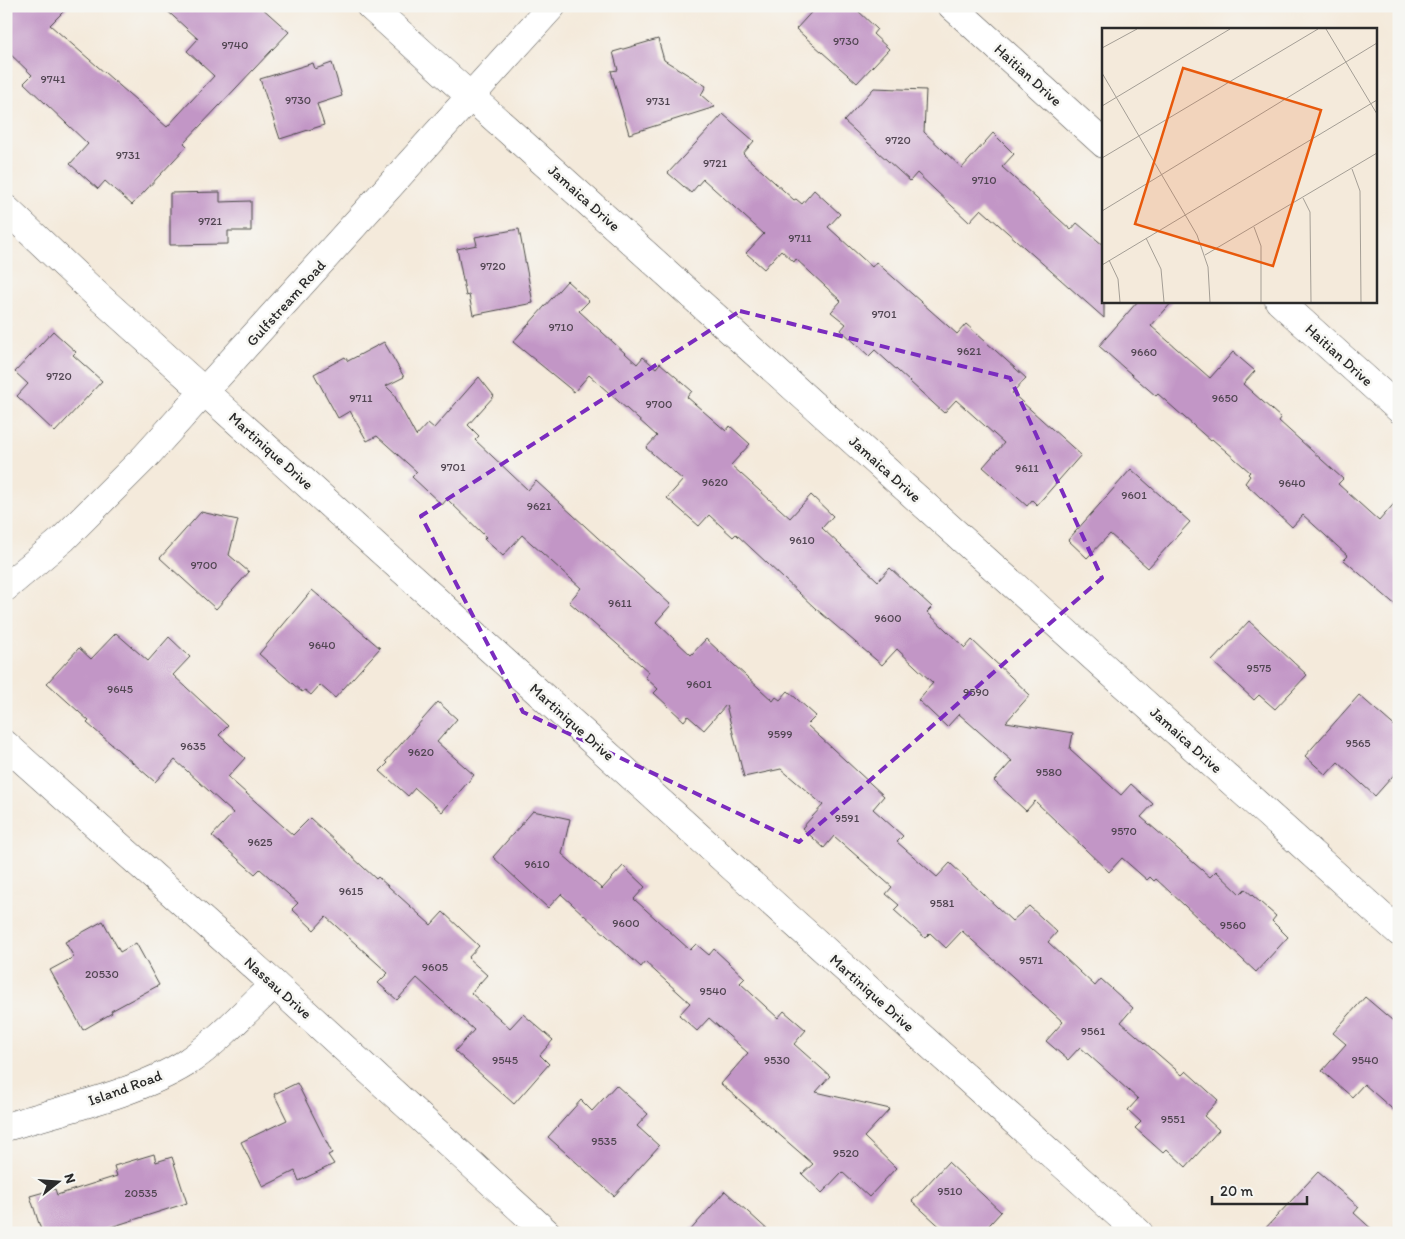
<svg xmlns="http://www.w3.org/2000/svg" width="1405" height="1239" viewBox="0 0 1405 1239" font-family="Itim,sans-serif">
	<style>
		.building { fill: #c296c6 }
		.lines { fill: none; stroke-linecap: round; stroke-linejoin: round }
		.minor-casing { stroke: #494845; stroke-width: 29 }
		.minor { stroke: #fff; stroke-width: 28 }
		.marked { fill: none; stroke: #7b2cbf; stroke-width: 4; stroke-dasharray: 10 6; stroke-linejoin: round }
		.labels { text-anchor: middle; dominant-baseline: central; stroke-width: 5; stroke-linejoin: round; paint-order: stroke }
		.number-label { font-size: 12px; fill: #514652 }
		.street-label { font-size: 15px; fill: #2b2b2b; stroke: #f6f6f2 }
		.inset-road { fill: none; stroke: #a49e95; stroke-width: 1 }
		.view { fill: #e8590c; fill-opacity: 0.15; stroke: #e8590c; stroke-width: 2.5 }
		.inset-edge { fill: none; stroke: #2b2b2b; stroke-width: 2.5 }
	</style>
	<rect width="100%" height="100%" fill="#f6f6f2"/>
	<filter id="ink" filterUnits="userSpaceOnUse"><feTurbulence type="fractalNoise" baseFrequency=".02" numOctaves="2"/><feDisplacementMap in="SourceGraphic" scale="10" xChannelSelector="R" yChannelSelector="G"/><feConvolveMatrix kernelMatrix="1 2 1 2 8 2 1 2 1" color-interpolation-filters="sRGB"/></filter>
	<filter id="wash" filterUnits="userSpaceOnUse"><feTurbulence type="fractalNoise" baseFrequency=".0096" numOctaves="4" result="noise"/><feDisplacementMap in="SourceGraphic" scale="20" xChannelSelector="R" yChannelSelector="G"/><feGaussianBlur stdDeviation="1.12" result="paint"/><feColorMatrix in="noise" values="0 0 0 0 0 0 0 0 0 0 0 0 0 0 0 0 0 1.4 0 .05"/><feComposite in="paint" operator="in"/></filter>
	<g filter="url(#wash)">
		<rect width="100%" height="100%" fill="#f4eadb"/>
		<g id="blocks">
			<g class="building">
				<polygon points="6,6 69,6 50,25 167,127 214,76 187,51 198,39 162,6 260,6 289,32 184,143 187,146 132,205 105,181 98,189 70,164 88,144 24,83 32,75 6,50"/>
				<polygon points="817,6 853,6 877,29 873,34 889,49 857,83 796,29"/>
				<polygon points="658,39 664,60 706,86 701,95 715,107 629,134 611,71 618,70 613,52"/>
				<polygon points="313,63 315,69 332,63 342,96 317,104 324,125 280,139 260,79"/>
				<polygon points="874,88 926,90 924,132 962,168 993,133 1014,154 1002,167 1071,230 1077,223 1104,246 1104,318 981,209 969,222 917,173 910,181 844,121"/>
				<polygon points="723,114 754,141 743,154 794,200 796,199 802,204 814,190 840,214 828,227 872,267 876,262 957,334 966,324 1026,378 1012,393 1081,455 1037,505 1032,500 1027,506 983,467 1004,443 956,400 944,413 875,350 869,356 841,330 846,324 831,312 841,301 796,259 794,262 781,250 764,269 746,253 764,234 703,179 691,193 668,173"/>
				<polygon points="220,192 220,202 251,201 251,231 228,231 228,244 170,245 170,193"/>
				<polygon points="519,229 533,303 473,315 469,295 466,296 457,249 477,245 475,237"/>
				<polygon points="567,281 589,301 579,311 637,364 643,357 656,368 660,363 692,391 687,397 726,431 730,426 750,444 731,465 790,518 811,495 833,516 822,528 878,581 890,568 932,607 927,612 965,648 972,640 1030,695 1006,722 1073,733 1070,749 1121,795 1131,784 1153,804 1141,817 1210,877 1216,871 1240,894 1245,889 1276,916 1272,921 1288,937 1256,972 1156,879 1154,881 1150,877 1147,880 1122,858 1109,872 1035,801 1026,811 994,781 1012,761 959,714 947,727 918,700 933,683 897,649 882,665 815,608 736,534 733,537 709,515 699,526 667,498 683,480 646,448 657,436 589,375 574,392 513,342"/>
				<polygon points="1138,301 1173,301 1151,326 1210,378 1233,352 1255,371 1243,384 1281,418 1279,421 1343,479 1338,484 1379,521 1399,498 1399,608 1344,560 1348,556 1303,515 1292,527 1245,483 1250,476 1248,474 1250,472 1212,439 1211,441 1158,394 1156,396 1099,346"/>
				<polygon points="53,331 76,352 73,355 102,381 55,432 17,396 28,384 15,372"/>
				<polygon points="384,342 404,377 386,386 393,393 416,436 428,423 434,428 479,377 494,396 468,425 479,436 475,440 528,490 536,481 671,605 656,622 691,655 706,639 773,701 776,697 780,700 788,691 816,716 807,725 884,796 873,809 903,836 897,842 937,877 950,863 1012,921 1029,906 1057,932 1048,942 1095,986 1101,979 1133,1008 1121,1022 1182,1075 1186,1071 1218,1100 1204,1116 1219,1130 1186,1167 1167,1149 1163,1153 1135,1128 1141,1122 1128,1110 1138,1099 1080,1047 1068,1060 1046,1041 1063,1022 962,931 946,948 930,933 925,938 894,910 899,905 886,894 892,887 834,836 824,848 802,828 823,805 781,769 744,777 726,705 704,730 688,716 684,721 654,693 658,689 645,677 649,672 569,602 581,588 522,535 503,556 484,539 486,537 447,499 442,505 412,477 417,472 377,436 367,441 350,411 338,418 314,374 345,357 348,361"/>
				<polygon points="1131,469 1190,522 1148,568 1110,534 1087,558 1068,540"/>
				<polygon points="201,512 238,520 229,555 249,572 216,609 160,558"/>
				<polygon points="312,590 380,648 335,698 320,685 311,695 305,690 302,692 259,654"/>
				<polygon points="1249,621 1307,675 1275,709 1259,695 1254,700 1212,661"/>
				<polygon points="116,633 148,661 169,637 190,657 173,675 228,726 219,735 245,758 228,777 293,835 310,818 376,879 378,877 431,925 443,912 479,946 468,958 487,975 471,993 510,1028 523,1014 553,1040 540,1055 549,1064 514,1104 455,1051 474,1030 417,978 397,1000 378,983 388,973 326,917 314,930 292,909 298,903 260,869 255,874 212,836 233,813 175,760 155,782 87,723 89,721 47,683 79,648 91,659"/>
				<polygon points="1359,695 1399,730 1399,769 1375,796 1338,762 1326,775 1305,756"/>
				<polygon points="438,702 457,719 437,742 474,775 442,812 415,788 408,796 380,771 388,763 386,761"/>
				<polygon points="533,811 570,819 562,854 602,889 623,866 645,887 634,899 690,950 696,944 709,955 714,949 745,978 740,983 778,1018 784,1011 806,1030 794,1044 830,1076 816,1092 890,1109 864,1137 896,1168 869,1197 842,1172 822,1193 802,1174 813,1164 721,1084 748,1053 709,1018 697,1031 679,1015 690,1003 645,962 641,967 561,894 548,908 493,857"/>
				<polygon points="103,921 120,952 136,943 159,985 111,1011 112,1013 83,1030 50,970 74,957 65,942"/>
				<polygon points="1365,997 1399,1026 1399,1115 1364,1084 1352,1097 1322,1071 1346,1044 1333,1033"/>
				<polygon points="297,1083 332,1153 328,1155 334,1164 299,1181 295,1171 263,1187 241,1142 287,1120 274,1094"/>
				<polygon points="616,1085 648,1114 637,1126 659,1146 614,1196 548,1137 581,1100 592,1111"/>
				<polygon points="154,1154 156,1162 172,1157 187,1203 92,1233 42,1233 30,1196 55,1189 57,1195 117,1176 114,1166"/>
				<polygon points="948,1162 1001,1212 982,1233 947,1233 912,1201"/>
				<polygon points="1318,1172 1359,1207 1354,1213 1376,1233 1261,1233"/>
				<polygon points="725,1191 771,1233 688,1233"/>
			</g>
		</g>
	</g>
	<g filter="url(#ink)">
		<use href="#blocks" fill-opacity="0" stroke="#494845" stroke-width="1"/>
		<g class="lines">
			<g class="minor-casing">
				<g id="minor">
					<polyline points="370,6 1399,932"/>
					<polyline points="952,6 1104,144"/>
					<polyline points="6,209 96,294 1139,1233"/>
					<polyline points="1279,301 1399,409"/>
					<polyline points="6,587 63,539 145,457 552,6"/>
					<polyline points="6,745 274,984 547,1233"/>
					<path d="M6,1127C61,1110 138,1093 186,1063C218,1041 246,1011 274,984"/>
				</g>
			</g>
			<use href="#minor" class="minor"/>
		</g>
	</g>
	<path class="marked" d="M740,311L1010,378L1102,578L799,842L523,712L421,516Z"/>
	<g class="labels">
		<g class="number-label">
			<text x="846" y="41">9730</text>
			<text x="235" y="45">9740</text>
			<text x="53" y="79">9741</text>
			<text x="298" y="100">9730</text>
			<text x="658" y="101">9731</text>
			<text x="898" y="140">9720</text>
			<text x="128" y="155">9731</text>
			<text x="715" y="163">9721</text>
			<text x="984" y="180">9710</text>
			<text x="210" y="221">9721</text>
			<text x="800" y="238">9711</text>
			<text x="493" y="266">9720</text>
			<text x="884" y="314">9701</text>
			<text x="561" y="327">9710</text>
			<text x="969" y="351">9621</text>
			<text x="1144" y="352">9660</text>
			<text x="59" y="376">9720</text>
			<text x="361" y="398">9711</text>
			<text x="1225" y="398">9650</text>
			<text x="659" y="404">9700</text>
			<text x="453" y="467">9701</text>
			<text x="1027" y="468">9611</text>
			<text x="715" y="482">9620</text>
			<text x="1292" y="483">9640</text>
			<text x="1134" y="495">9601</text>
			<text x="539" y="506">9621</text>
			<text x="802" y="540">9610</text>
			<text x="204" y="565">9700</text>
			<text x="620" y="603">9611</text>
			<text x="888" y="618">9600</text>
			<text x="322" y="645">9640</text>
			<text x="1259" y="668">9575</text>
			<text x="699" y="684">9601</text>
			<text x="120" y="689">9645</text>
			<text x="976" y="692">9590</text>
			<text x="780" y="734">9599</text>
			<text x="1358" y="743">9565</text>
			<text x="193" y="746">9635</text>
			<text x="421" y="752">9620</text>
			<text x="1049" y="772">9580</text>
			<text x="847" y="818">9591</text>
			<text x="1124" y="831">9570</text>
			<text x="260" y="842">9625</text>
			<text x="537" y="864">9610</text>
			<text x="351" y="891">9615</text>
			<text x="942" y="903">9581</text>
			<text x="626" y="923">9600</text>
			<text x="1233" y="925">9560</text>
			<text x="1031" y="960">9571</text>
			<text x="435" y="967">9605</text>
			<text x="102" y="974">20530</text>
			<text x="713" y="991">9540</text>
			<text x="1093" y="1031">9561</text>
			<text x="505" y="1060">9545</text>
			<text x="777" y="1060">9530</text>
			<text x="1365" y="1060">9540</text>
			<text x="1173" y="1119">9551</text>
			<text x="604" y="1141">9535</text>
			<text x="846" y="1153">9520</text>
			<text x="950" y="1191">9510</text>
			<text x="141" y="1193">20535</text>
		</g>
		<g class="street-label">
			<text transform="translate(1028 75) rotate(42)">Haitian Drive</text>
			<text transform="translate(584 198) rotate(42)">Jamaica Drive</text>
			<text transform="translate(286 303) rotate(-48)">Gulfstream Road</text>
			<text transform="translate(1339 355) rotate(42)">Haitian Drive</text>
			<text transform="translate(271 451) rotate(42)">Martinique Drive</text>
			<text transform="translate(885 469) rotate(42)">Jamaica Drive</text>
			<text transform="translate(572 722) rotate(42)">Martinique Drive</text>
			<text transform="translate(1186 740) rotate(42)">Jamaica Drive</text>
			<text transform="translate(278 988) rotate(42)">Nassau Drive</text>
			<text transform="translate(872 993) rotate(42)">Martinique Drive</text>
			<text transform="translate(125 1088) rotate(-20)">Island Road</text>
		</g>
	</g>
	<g transform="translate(1102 28)">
		<rect width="275" height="275" fill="#f4eadb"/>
		<path class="inset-road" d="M224,1L275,86M0,20L35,1M0,45L95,207L106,239L108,274M0,78L128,1M0,130L216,1M250,141L258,163L259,274M201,170L208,184L209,274M0,183L275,15M152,199L159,218V274M44,210L59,241L62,274M103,227L275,125M7,232L16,251L18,274M0,237L275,72"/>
		<path class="view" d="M81,40L219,82L171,238L33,196Z"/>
		<rect width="275" height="275" class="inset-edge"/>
	</g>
	<rect width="1405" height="1239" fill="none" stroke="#f6f6f2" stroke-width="25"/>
	<g transform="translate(58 1182) rotate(73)" stroke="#f6f6f2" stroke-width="4" paint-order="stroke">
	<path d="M0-4L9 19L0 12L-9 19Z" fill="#2b2b2b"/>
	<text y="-8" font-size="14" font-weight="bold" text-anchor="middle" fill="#2b2b2b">N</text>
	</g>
	<path d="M1212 1196v8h95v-8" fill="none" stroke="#2b2b2b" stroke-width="2.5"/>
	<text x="1220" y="1196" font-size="15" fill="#2b2b2b" stroke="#f6f6f2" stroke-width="4" paint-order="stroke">20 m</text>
</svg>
